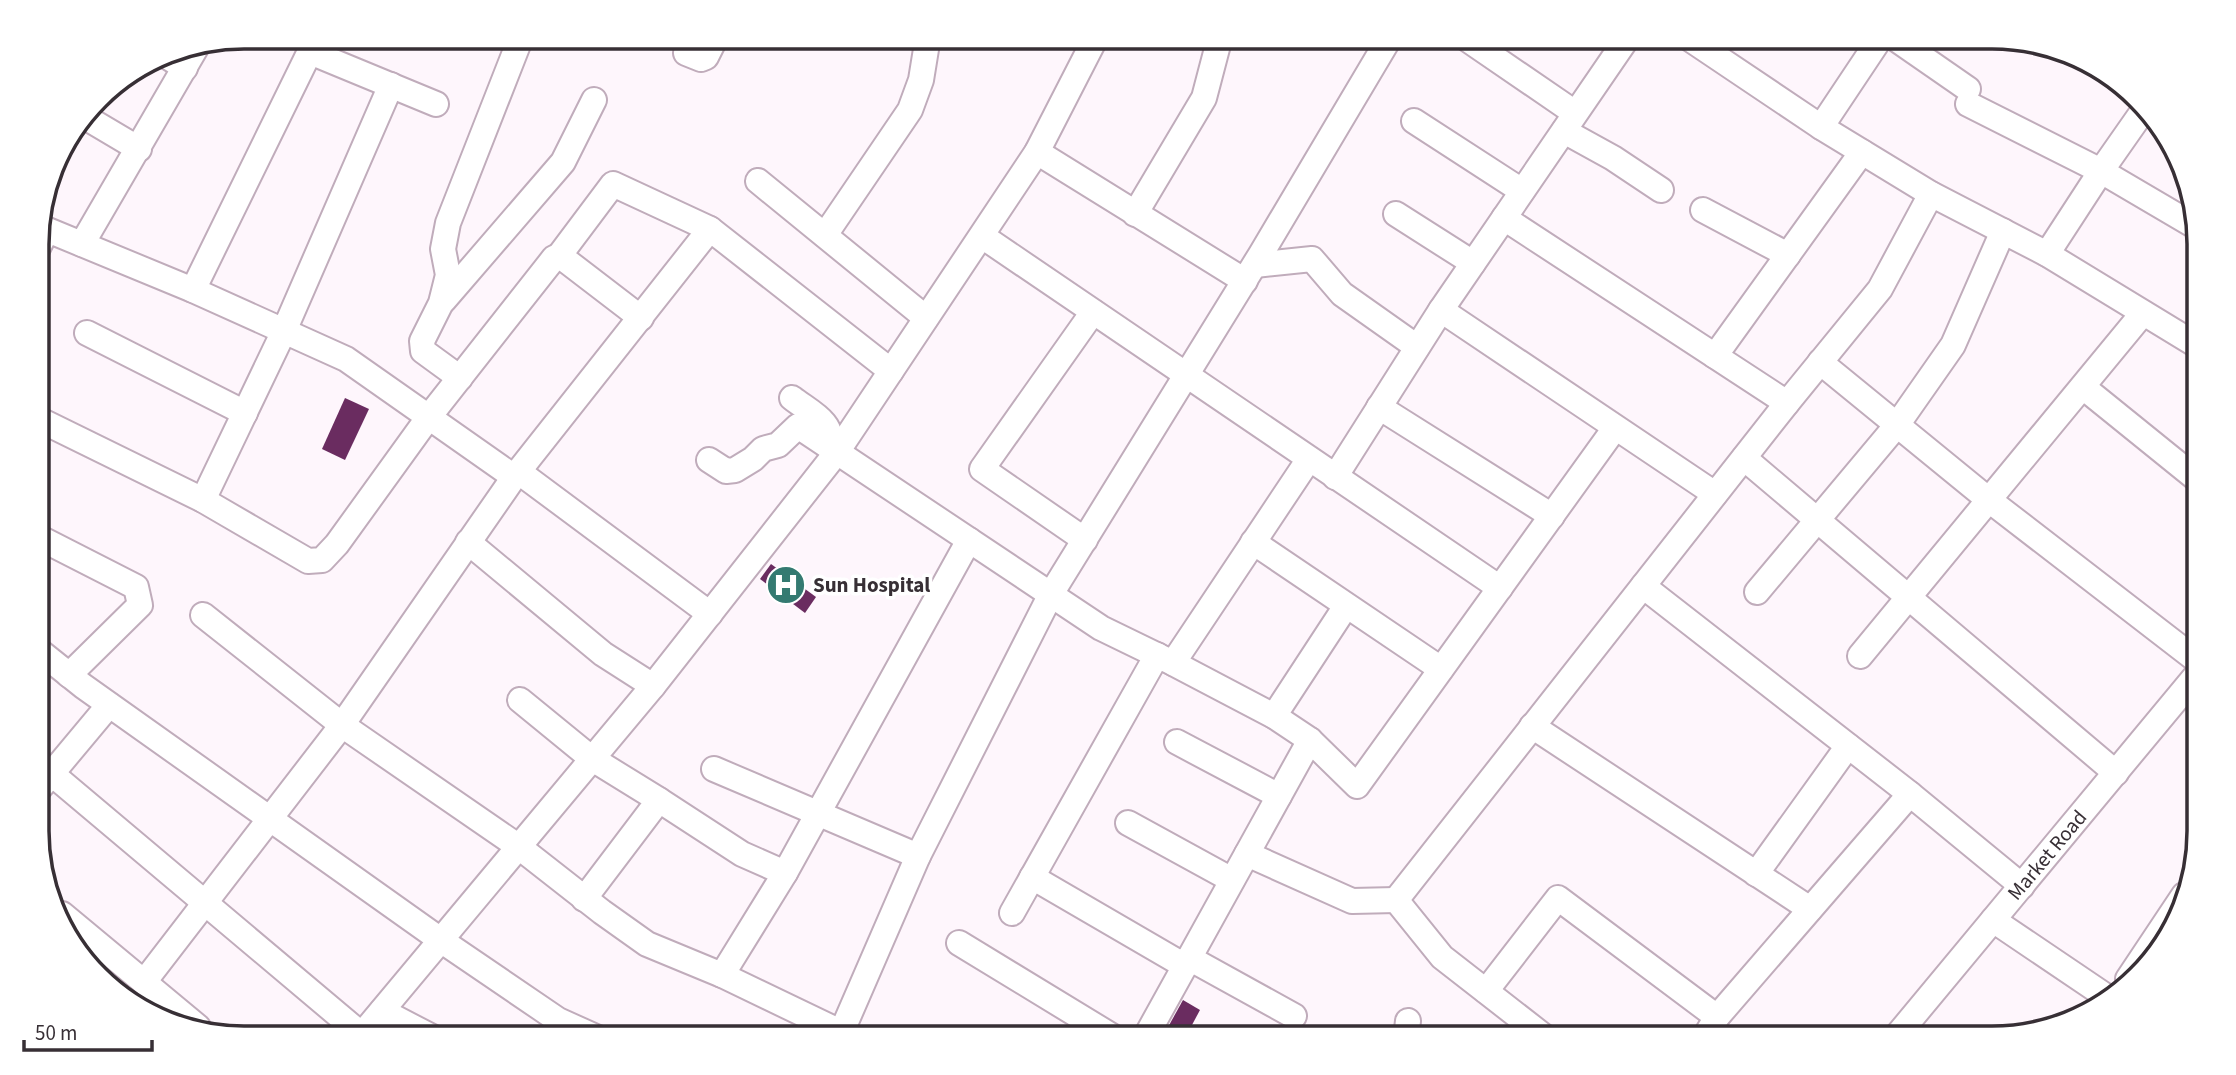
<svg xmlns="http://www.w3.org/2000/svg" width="2236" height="1075" viewBox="0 0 2236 1075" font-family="'Source Sans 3',sans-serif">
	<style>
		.building { fill: #6a2c60 }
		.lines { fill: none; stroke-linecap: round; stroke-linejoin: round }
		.minor-casing { stroke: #c0acbb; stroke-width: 28 }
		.minor { stroke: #fff; stroke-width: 24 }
		.labels { text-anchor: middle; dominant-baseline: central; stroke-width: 7; stroke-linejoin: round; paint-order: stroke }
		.poi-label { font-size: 21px; font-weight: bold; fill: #372f35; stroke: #fff; text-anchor: start }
		.street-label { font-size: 21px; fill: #372f35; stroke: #fff }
		.rim { fill: none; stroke: #372f35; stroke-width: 3.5 }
	</style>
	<rect width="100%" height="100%" fill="#fef6fc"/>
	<g class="building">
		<polygon points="345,398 369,409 345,460 322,449"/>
		<polygon points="771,564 816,597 805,613 760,579"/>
		<polygon points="1183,1000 1200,1010 1185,1038 1162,1038"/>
	</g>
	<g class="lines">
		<g class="minor-casing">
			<g id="minor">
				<polyline points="1687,37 1821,127 1931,194 2047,254 2198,346"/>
				<polyline points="1893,37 1968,89"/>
				<polyline points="1467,39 1575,113"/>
				<polyline points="310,52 436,104"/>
				<polyline points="686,53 701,59 706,57 716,37"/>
				<polyline points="163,54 185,68"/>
				<polyline points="1968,104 2101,171 2198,228"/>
				<polyline points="85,117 139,149"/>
				<polyline points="1414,121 1522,191"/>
				<polyline points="1821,127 1881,37"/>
				<polyline points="1564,131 1613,158 1661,190"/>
				<polyline points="1037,152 1245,281"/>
				<polyline points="758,181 926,318"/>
				<polyline points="1703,210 1788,255"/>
				<polyline points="1135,214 1204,98 1220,37"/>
				<polyline points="1396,214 1473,263"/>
				<polyline points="1504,218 1787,403"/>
				<polyline points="38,226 193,290 346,359 514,477"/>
				<polyline points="825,235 910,110 921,80 928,37"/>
				<polyline points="982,236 1500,588"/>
				<polyline points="82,244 197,46"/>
				<polyline points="37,250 47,230"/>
				<polyline points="2047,254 2101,171 2143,111"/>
				<polyline points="559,256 613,184 710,229"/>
				<polyline points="1255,265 1312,259 1342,294 1417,347"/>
				<polyline points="193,290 317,37"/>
				<polyline points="444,300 563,162 594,100"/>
				<polyline points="1441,310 1715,494"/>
				<polyline points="87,333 245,413"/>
				<polyline points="1715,356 1862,152"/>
				<polyline points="1820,362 1989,500 2199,662"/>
				<polyline points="460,378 423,351 422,341 441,303 448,275 443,249 448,223 521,37"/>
				<polyline points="2083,387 2198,480"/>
				<path d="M792,398C808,411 837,423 828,446"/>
				<polyline points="1379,407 1552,516"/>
				<polyline points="38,419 203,500 308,561 322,560 337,544 428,418 554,258 559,256 564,259 641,318"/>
				<polyline points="1744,458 2116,773"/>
				<polyline points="709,460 726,471 735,470 753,459 763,449 778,445 798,426 1101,628 1173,663 1274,716 1310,740 1357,786 1615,428"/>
				<polyline points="519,472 710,614"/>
				<polyline points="1335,477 1441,310 1628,37"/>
				<polyline points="203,500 284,331 391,85"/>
				<polyline points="38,537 136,587 140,605 69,675"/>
				<polyline points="1085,540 982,469 1093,312"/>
				<polyline points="468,542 603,654 653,686"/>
				<polyline points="1253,542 1441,669"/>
				<polyline points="1643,586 1910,794 2022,886"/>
				<polyline points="1757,592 1897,425 1953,345 2003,231"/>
				<polyline points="203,615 342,725 519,847 602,912 647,944 722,975 853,1038"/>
				<polyline points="38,650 83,686 442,941 558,1020 598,1038"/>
				<polyline points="1860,656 2143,313"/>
				<polyline points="1173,663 1309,459"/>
				<polyline points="520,700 591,758 659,800 584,899"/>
				<polyline points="1274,716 1346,606"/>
				<polyline points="1532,726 1810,909"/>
				<polyline points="1177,742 1279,796"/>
				<polyline points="714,769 918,856"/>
				<polyline points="52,774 362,1035"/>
				<polyline points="38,790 109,705"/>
				<polyline points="659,800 742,854 785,873 969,540"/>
				<polyline points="1128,823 1232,880"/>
				<polyline points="1247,854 1352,901 1396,900"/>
				<polyline points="1756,874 1848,746"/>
				<polyline points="1032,877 1185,966"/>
				<polyline points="1396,900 1787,403 1880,289 1931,194"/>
				<polyline points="1396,900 1442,957 1546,1038"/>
				<polyline points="1012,913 1157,655"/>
				<polyline points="62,914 198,1027"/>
				<polyline points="1993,920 2110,999"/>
				<polyline points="959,943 1115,1038"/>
				<polyline points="1189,958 1294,1016"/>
				<polyline points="722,975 785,873"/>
				<polyline points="2128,979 2184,895"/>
				<polyline points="144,982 342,725 514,477 710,229 891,371"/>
				<polyline points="1486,991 1558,898 1717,1017"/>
				<polyline points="382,1011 434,1038"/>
				<polyline points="359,1038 653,686 837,452 1037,152 1096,37"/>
				<polyline points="839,1038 918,856 1051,594 1261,254 1390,37"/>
				<polyline points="1145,1038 1310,740"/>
				<polyline points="1406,1038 1408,1021"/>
				<polyline points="1704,1038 1717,1017 1910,794"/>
				<polyline points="1895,1038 2199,672"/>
			</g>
		</g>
		<use href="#minor" class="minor"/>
	</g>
	<defs>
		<g id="hospital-disc" transform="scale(2.0125)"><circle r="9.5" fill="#347a71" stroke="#fff"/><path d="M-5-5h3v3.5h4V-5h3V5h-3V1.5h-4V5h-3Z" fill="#fff"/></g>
	</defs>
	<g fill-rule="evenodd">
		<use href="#hospital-disc" x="786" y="585"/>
	</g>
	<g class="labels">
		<g class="poi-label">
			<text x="813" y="585">Sun Hospital</text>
		</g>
		<g class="street-label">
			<text transform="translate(2047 855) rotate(-50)">Market Road</text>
		</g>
	</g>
	<path d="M0 0H2236V1075H0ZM244 49H1992A195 195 0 0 1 2187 244V831A195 195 0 0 1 1992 1026H244A195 195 0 0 1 49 831V244A195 195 0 0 1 244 49Z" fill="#fff" fill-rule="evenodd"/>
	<path class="rim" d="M244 49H1992A195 195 0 0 1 2187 244V831A195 195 0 0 1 1992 1026H244A195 195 0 0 1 49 831V244A195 195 0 0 1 244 49Z"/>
	<path d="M24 1040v10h128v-10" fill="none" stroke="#372f35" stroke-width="3.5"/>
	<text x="35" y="1040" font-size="21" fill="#372f35" stroke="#ffffff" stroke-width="5" paint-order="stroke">50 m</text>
</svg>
